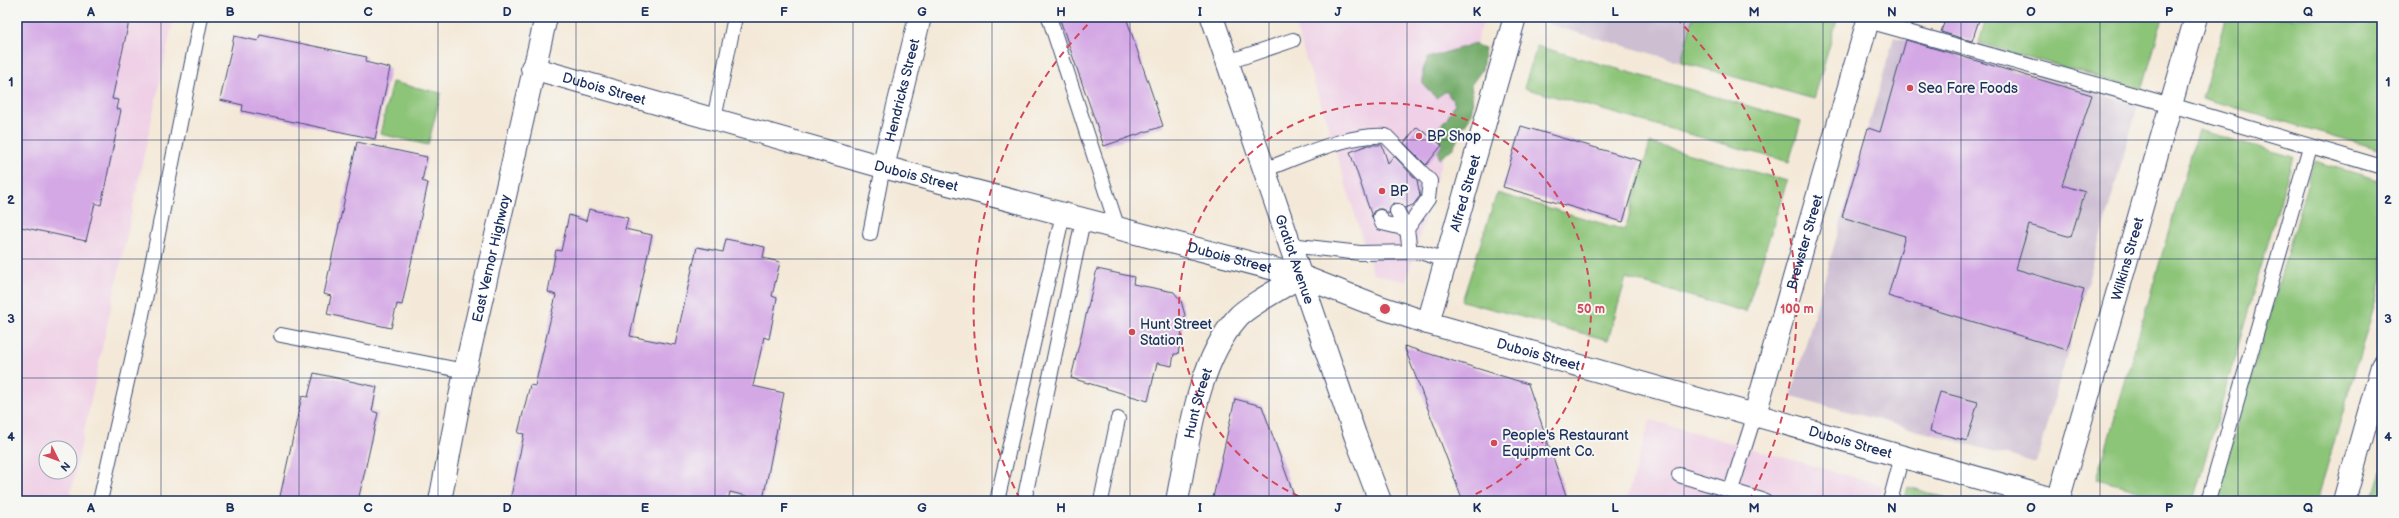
<svg xmlns="http://www.w3.org/2000/svg" width="2399" height="518" viewBox="0 0 2399 518" font-family="'Balsamiq Sans',sans-serif">
	<style>
		.built { fill: #efd0e6; fill-rule: evenodd }
		.industrial { fill: #cdbed2 }
		.green { fill: #8cc478; stroke: #547a6b }
		.forest { fill: #71aa68; stroke: #466c63 }
		.building { fill: #d4a8e5 }
		.lines { fill: none; stroke-linecap: round; stroke-linejoin: round }
		.service-casing { stroke: #3c4b70; stroke-width: 16 }
		.minor-casing { stroke: #3c4b70; stroke-width: 24 }
		.tertiary-casing { stroke: #3c4b70; stroke-width: 24 }
		.primary-casing { stroke: #3c4b70; stroke-width: 24 }
		.service { stroke: #fff; stroke-width: 14 }
		.minor { stroke: #fff; stroke-width: 22 }
		.tertiary { stroke: #fff; stroke-width: 22 }
		.primary { stroke: #fff; stroke-width: 22 }
		.grid { fill: none; stroke: #1b2f5e; stroke-width: 1; stroke-opacity: 0.55 }
		.ring { fill: none; stroke: #d1495b; stroke-width: 2; stroke-dasharray: 7 5 }
		.poi-dot { fill: #d1495b; stroke: #f6f6f2; stroke-width: 1.5 }
		.labels { text-anchor: middle; dominant-baseline: central; stroke-width: 4; stroke-linejoin: round; paint-order: stroke }
		.street-label { font-size: 14px; fill: #1b2f5e; stroke: #f6f6f2 }
		.poi-label { font-size: 14px; fill: #1b2f5e; stroke: #f6f6f2; text-anchor: start }
		.centre { fill: #d1495b; stroke: #f6f6f2; stroke-width: 2 }
		.ring-label { font-size: 12px; text-anchor: middle; font-weight: bold; fill: #d1495b; stroke: #f6f6f2; stroke-width: 4; stroke-linejoin: round; paint-order: stroke }
		.neatline { fill: none; stroke: #1b2f5e; stroke-width: 1.5 }
		.grid-label { font-size: 13px; text-anchor: middle; font-weight: bold; fill: #1b2f5e }
	</style>
	<rect width="100%" height="100%" fill="#f6f6f2"/>
	<filter id="ink" filterUnits="userSpaceOnUse"><feTurbulence type="fractalNoise" baseFrequency=".025" numOctaves="2"/><feDisplacementMap in="SourceGraphic" scale="8" xChannelSelector="R" yChannelSelector="G"/><feConvolveMatrix kernelMatrix="1 2 1 2 8 2 1 2 1" color-interpolation-filters="sRGB"/></filter>
	<filter id="wash" filterUnits="userSpaceOnUse"><feTurbulence type="fractalNoise" baseFrequency=".012" numOctaves="4" result="noise"/><feDisplacementMap in="SourceGraphic" scale="16" xChannelSelector="R" yChannelSelector="G"/><feGaussianBlur stdDeviation="0.9" result="paint"/><feColorMatrix in="noise" values="0 0 0 0 0 0 0 0 0 0 0 0 0 0 0 0 0 1.4 0 .05"/><feComposite in="paint" operator="in"/></filter>
	<g filter="url(#wash)">
		<rect width="100%" height="100%" fill="#f4e9d8"/>
		<g class="built">
			<path d="M17,17H174L69,501H17ZM46,448H70V472H46Z"/>
			<polygon points="1292,17 1484,17 1406,282 1373,274 1325,116"/>
			<polygon points="1650,420 1882,485 1877,501 1626,501"/>
		</g>
		<g class="industrial">
			<polygon points="1549,17 1693,17 1681,62 1547,24"/>
			<polygon points="1894,37 2138,105 2036,463 1791,396"/>
		</g>
		<g class="green">
			<polygon points="1693,17 1838,17 1814,99 1681,62"/>
			<polygon points="1986,17 2163,17 2142,90 1979,43"/>
			<polygon points="2226,17 2382,19 2382,150 2202,98"/>
			<polygon points="1537,46 1801,121 1789,162 1524,88"/>
			<polygon points="392,82 441,93 428,145 380,134"/>
			<polygon points="2198,130 2293,157 2193,501 2171,501 2097,479"/>
			<polygon points="1650,143 1787,181 1746,312 1626,278 1608,340 1462,301 1497,193 1625,230"/>
			<polygon points="2314,161 2382,181 2382,279 2317,501 2215,501"/>
			<polygon points="2382,468 2382,501 2372,501"/>
			<polygon points="1908,487 1956,501 1904,501"/>
		</g>
		<path class="forest" d="M1473,44L1485,48L1482,70L1471,85C1474,104 1474,119 1458,131L1460,135L1453,148L1439,159L1438,152L1442,145L1435,131L1447,119L1455,104L1446,91L1436,98L1423,84V70L1428,58Z"/>
		<g id="blocks">
			<g class="building">
				<polygon points="17,17 130,17 112,99 118,100 116,109 121,110 101,205 95,203 86,241 17,226"/>
				<polygon points="1059,17 1126,17 1163,126 1104,146"/>
				<polygon points="1946,17 1980,17 1972,41 1941,32"/>
				<polygon points="260,35 367,57 365,62 390,68 375,139 242,111 243,105 220,100 234,36 258,41"/>
				<polygon points="1906,40 2092,95 2062,185 2085,192 2071,237 2029,225 2016,269 2084,289 2067,350 1888,296 1905,236 1842,217 1868,128 1880,132"/>
				<polygon points="1521,126 1641,161 1623,222 1503,187"/>
				<polygon points="1417,127 1442,145 1426,165 1404,143"/>
				<polygon points="357,142 427,157 422,181 428,183 412,259 402,305 397,304 391,328 327,314 331,296 324,294"/>
				<polygon points="1368,145 1382,145 1388,163 1394,156 1417,180 1420,196 1413,205 1405,208 1401,204 1393,203 1390,207 1389,214 1382,209 1378,209 1373,212 1372,217 1350,152"/>
				<polygon points="589,209 628,218 625,229 652,235 630,336 675,345 697,247 723,252 726,239 765,247 763,258 780,262 772,296 777,298 769,339 764,337 753,386 784,393 763,500 730,492 728,501 510,501 524,434 518,433 530,385 535,386 556,295 548,292 556,250 561,251 569,215 586,221"/>
				<polygon points="1097,269 1134,277 1133,284 1174,292 1181,301 1185,315 1178,354 1174,354 1172,366 1157,363 1148,401 1071,378"/>
				<polygon points="1404,346 1528,384 1568,501 1463,501"/>
				<polygon points="314,373 377,387 372,411 378,413 358,501 279,501 302,396 308,397"/>
				<polygon points="1940,392 1978,402 1967,441 1930,431"/>
				<polygon points="1235,399 1262,406 1296,501 1230,501 1213,498"/>
			</g>
		</g>
	</g>
	<g filter="url(#ink)">
		<use href="#blocks" fill-opacity="0" stroke="#3c4b70" stroke-width="1"/>
		<g class="lines">
			<g class="service-casing">
				<g id="service">
					<polyline points="1049,17 1118,229"/>
					<polyline points="1868,21 2171,105 2382,167"/>
					<polyline points="1228,62 1293,40"/>
					<polyline points="714,119 735,17"/>
					<path d="M1264,170C1299,157 1348,133 1386,136L1430,181L1428,199L1407,229L1410,252"/>
					<polyline points="1397,211 1407,229"/>
					<polyline points="1380,217 1382,223 1407,229"/>
					<polyline points="870,234 883,167"/>
					<polyline points="1290,245 1360,253 1420,252 1446,260"/>
					<polyline points="281,335 465,371"/>
					<polyline points="1679,475 1765,501"/>
					<polyline points="1731,490 1755,414"/>
					<polyline points="100,501 141,320 201,17"/>
					<polyline points="997,501 1063,214"/>
					<polyline points="1024,501 1083,220"/>
					<polyline points="1101,501 1118,419"/>
					<polyline points="1890,501 1902,456"/>
					<polyline points="2208,501 2310,147"/>
				</g>
			</g>
			<g class="minor-casing">
				<g id="minor">
					<path id="s1" d="M532,68L883,167L1301,276L1380,307L1428,323L2060,501"/>
					<path id="s2" d="M883,167L920,17"/>
					<path id="s3" d="M1428,323L1515,17"/>
					<path id="s4" d="M1755,414L1869,17"/>
					<path id="s5" d="M1177,501C1189,441 1196,365 1237,318C1247,306 1287,285 1301,276"/>
					<path id="s6" d="M2058,501L2196,17"/>
					<polyline points="2344,501 2382,366"/>
				</g>
			</g>
			<g class="tertiary-casing">
				<g id="tertiary">
					<path id="s7" d="M440,501L465,371L546,17"/>
				</g>
			</g>
			<g class="primary-casing">
				<g id="primary">
					<path id="s8" d="M1212,17L1355,435L1380,501"/>
				</g>
			</g>
			<use href="#service" class="service"/>
			<use href="#minor" class="minor"/>
			<use href="#tertiary" class="tertiary"/>
			<use href="#primary" class="primary"/>
		</g>
	</g>
	<path class="grid" d="M161,17V501M299,17V501M438,17V501M576,17V501M715,17V501M853,17V501M992,17V501M1130,17V501M1269,17V501M1407,17V501M1546,17V501M1684,17V501M1823,17V501M1961,17V501M2100,17V501M2238,17V501M17,140H2382M17,259H2382M17,378H2382"/>
	<g class="ring">
		<path d="M1310 501A206 206 0 1 1 1460 501"/>
		<path d="M1020 499A412 412 0 0 1 1094 18M1676 18A412 412 0 0 1 1750 499"/>
	</g>
	<g class="poi-dot">
		<circle cx="1910" cy="88" r="4"/>
		<circle cx="1419" cy="136" r="4"/>
		<circle cx="1382" cy="191" r="4"/>
		<circle cx="1132" cy="332" r="4"/>
		<circle cx="1494" cy="443" r="4"/>
	</g>
	<g class="labels">
		<g class="street-label">
			<text stroke="none"><textPath href="#s1" startOffset="75">Dubois Street</textPath></text>
			<text stroke="none"><textPath href="#s2" startOffset="79">Hendricks Street</textPath></text>
			<text stroke="none"><textPath href="#s1" startOffset="399">Dubois Street</textPath></text>
			<text stroke="none"><textPath href="#s3" startOffset="135">Alfred Street</textPath></text>
			<text stroke="none"><textPath href="#s4" startOffset="179">Brewster Street</textPath></text>
			<text stroke="none"><textPath href="#s7" startOffset="248">East Vernor Highway</textPath></text>
			<text stroke="none"><textPath href="#s1" startOffset="723">Dubois Street</textPath></text>
			<text stroke="none"><textPath href="#s8" startOffset="256">Gratiot Avenue</textPath></text>
			<text stroke="none"><textPath href="#s6" startOffset="252">Wilkins Street</textPath></text>
			<text stroke="none"><textPath href="#s1" startOffset="1047">Dubois Street</textPath></text>
			<text stroke="none"><textPath href="#s5" startOffset="100">Hunt Street</textPath></text>
			<text stroke="none"><textPath href="#s1" startOffset="1371">Dubois Street</textPath></text>
		</g>
		<g class="poi-label">
			<text x="1918" y="88">Sea Fare Foods</text>
			<text x="1427" y="136">BP Shop</text>
			<text x="1390" y="191">BP</text>
			<text x="1140" y="324">Hunt Street<tspan x="1140" dy="16">Station</tspan></text>
			<text x="1502" y="435">People's Restaurant<tspan x="1502" dy="16">Equipment Co.</tspan></text>
		</g>
	</g>
	<circle cx="1385" cy="309" r="6" class="centre"/>
	<g class="ring-label">
		<text x="1591" y="313">50 m</text>
		<text x="1797" y="313">100 m</text>
	</g>
	<rect width="2399" height="518" fill="none" stroke="#f6f6f2" stroke-width="44"/>
	<g transform="translate(58 460) rotate(132)"><circle r="19" fill="#f6f6f2" stroke="#9ea6b7"/>
	<path d="M0-3L7 15L0 10L-7 15Z" fill="#d1495b"/>
	<text y="-6" font-size="11" font-weight="bold" text-anchor="middle" fill="#1b2f5e">N</text>
	</g>
	<rect x="22" y="22" width="2355" height="474" class="neatline"/>
	<g class="grid-label">
		<text x="91" y="16">A</text>
		<text x="230" y="16">B</text>
		<text x="368" y="16">C</text>
		<text x="507" y="16">D</text>
		<text x="645" y="16">E</text>
		<text x="784" y="16">F</text>
		<text x="922" y="16">G</text>
		<text x="1061" y="16">H</text>
		<text x="1200" y="16">I</text>
		<text x="1338" y="16">J</text>
		<text x="1477" y="16">K</text>
		<text x="1615" y="16">L</text>
		<text x="1754" y="16">M</text>
		<text x="1892" y="16">N</text>
		<text x="2031" y="16">O</text>
		<text x="2169" y="16">P</text>
		<text x="2308" y="16">Q</text>
		<text x="11" y="86">1</text>
		<text x="2388" y="86">1</text>
		<text x="11" y="204">2</text>
		<text x="2388" y="204">2</text>
		<text x="11" y="323">3</text>
		<text x="2388" y="323">3</text>
		<text x="11" y="441">4</text>
		<text x="2388" y="441">4</text>
		<text x="91" y="512">A</text>
		<text x="230" y="512">B</text>
		<text x="368" y="512">C</text>
		<text x="507" y="512">D</text>
		<text x="645" y="512">E</text>
		<text x="784" y="512">F</text>
		<text x="922" y="512">G</text>
		<text x="1061" y="512">H</text>
		<text x="1200" y="512">I</text>
		<text x="1338" y="512">J</text>
		<text x="1477" y="512">K</text>
		<text x="1615" y="512">L</text>
		<text x="1754" y="512">M</text>
		<text x="1892" y="512">N</text>
		<text x="2031" y="512">O</text>
		<text x="2169" y="512">P</text>
		<text x="2308" y="512">Q</text>
	</g>
</svg>
